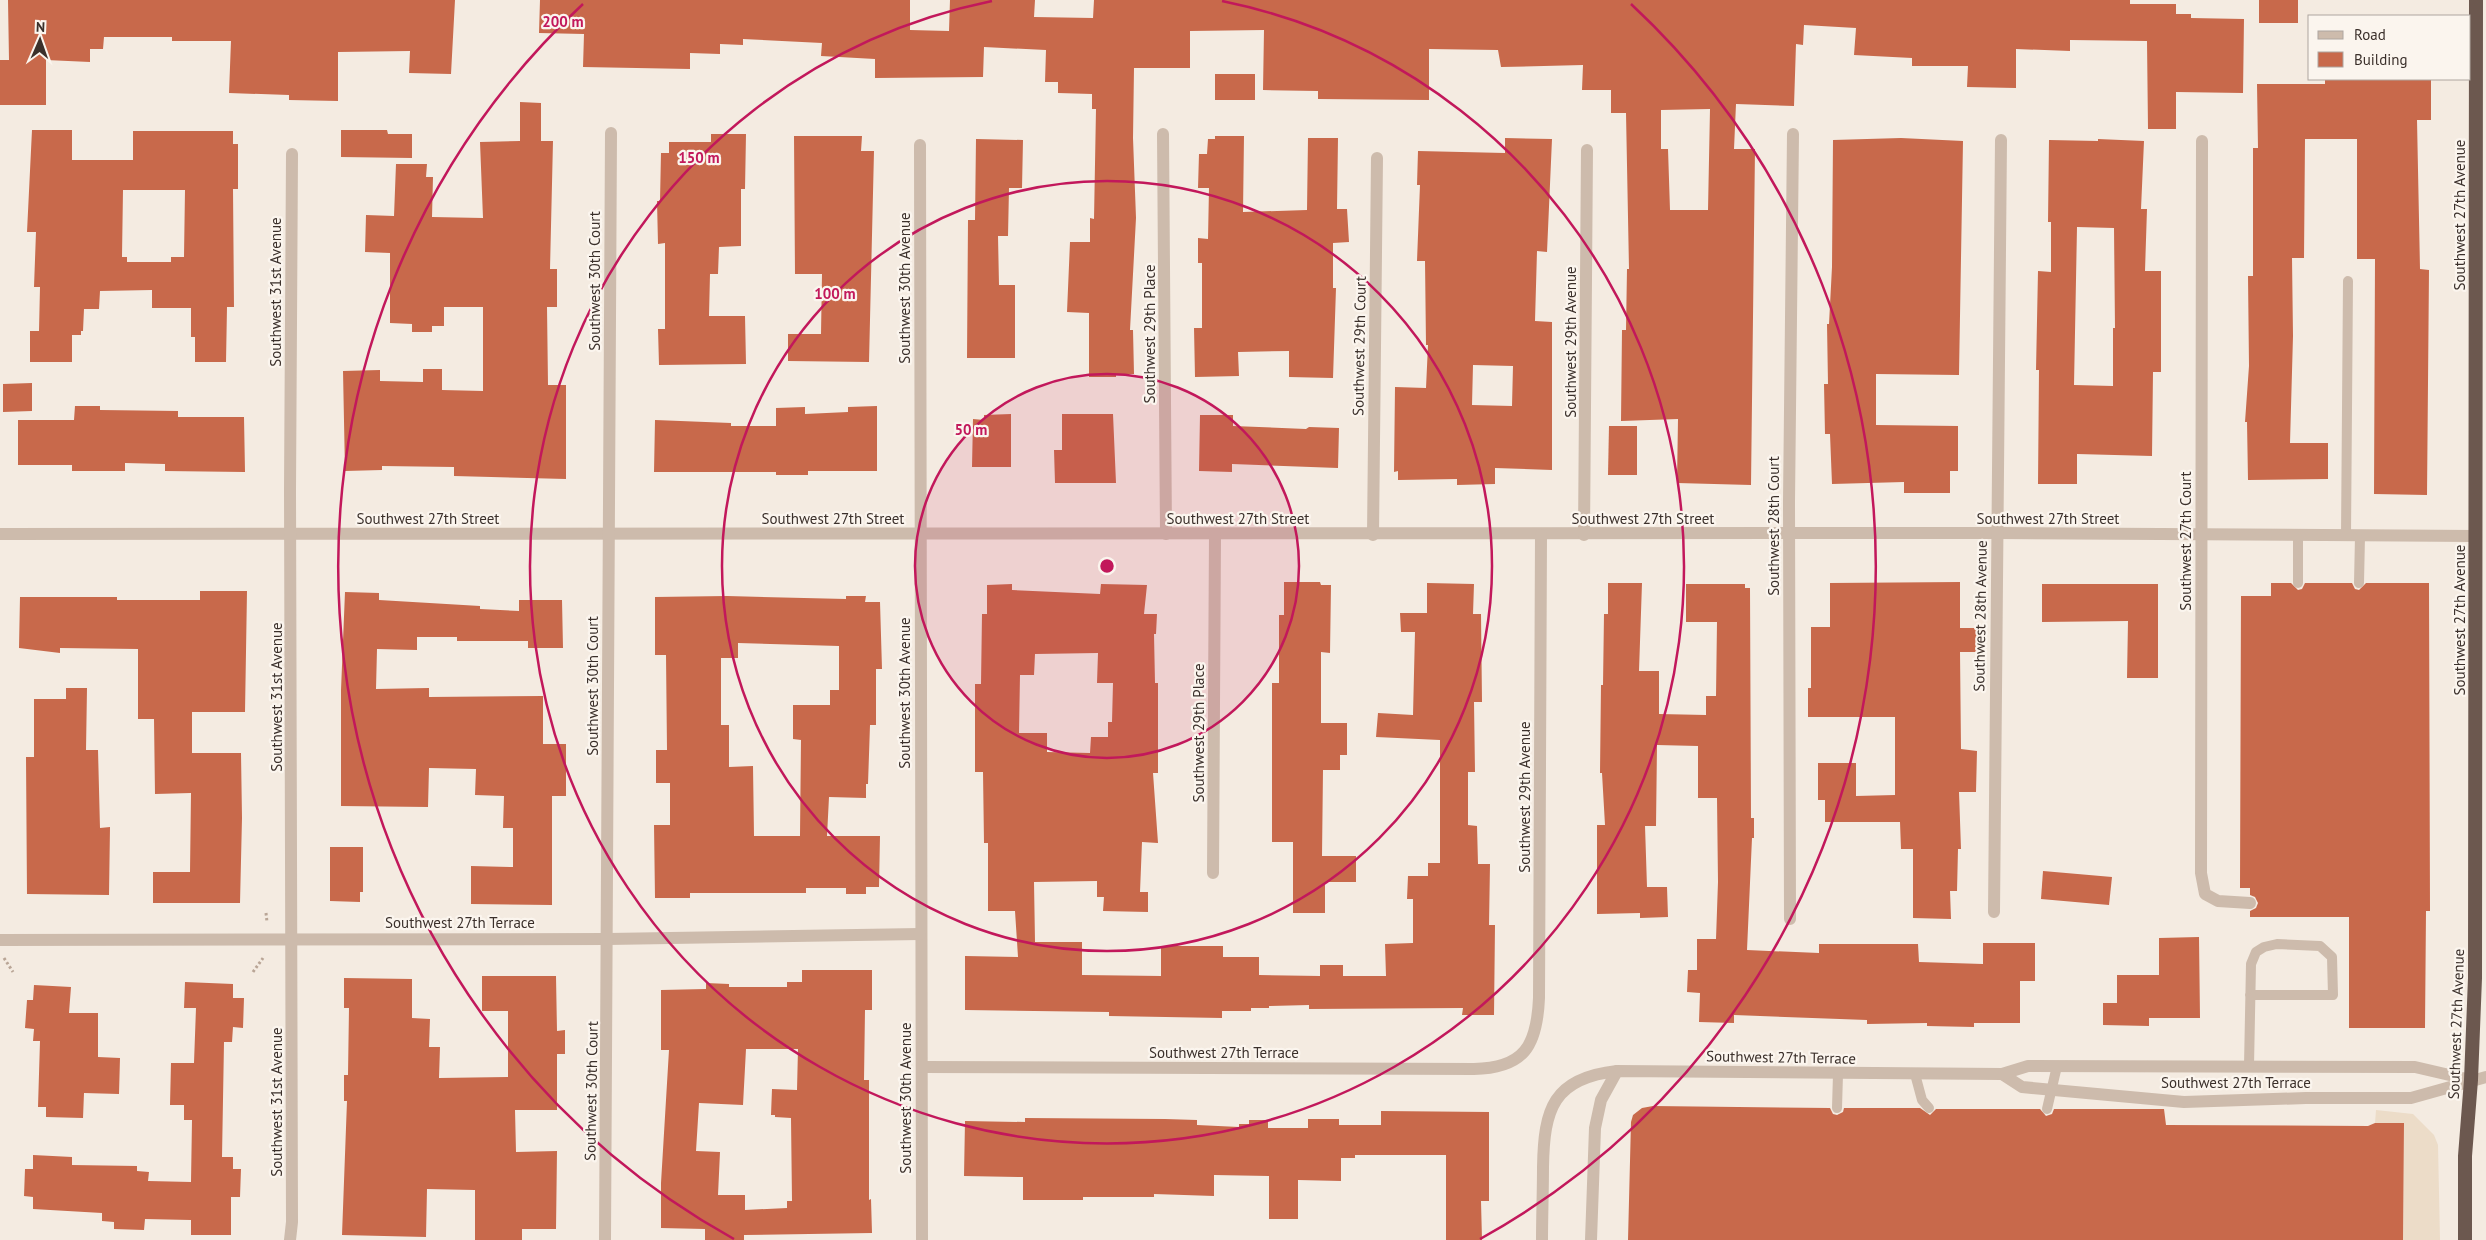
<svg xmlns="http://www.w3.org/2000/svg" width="2486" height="1240" viewBox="0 0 2486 1240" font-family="'PT Sans',sans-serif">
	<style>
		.plaza { fill: #ecdcc8 }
		.building { fill: #c8694b; fill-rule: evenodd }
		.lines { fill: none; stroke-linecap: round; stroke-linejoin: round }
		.path { stroke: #b9a596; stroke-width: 3; stroke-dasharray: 2.5 2.5; stroke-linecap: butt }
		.service { stroke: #cdbbac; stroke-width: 10 }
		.minor { stroke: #cdbbac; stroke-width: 12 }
		.trunk { stroke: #6c584f; stroke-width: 14 }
		.ring { fill: none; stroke: #c2185b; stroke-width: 2.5 }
		.labels { text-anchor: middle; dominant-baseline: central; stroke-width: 4.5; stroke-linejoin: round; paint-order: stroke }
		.street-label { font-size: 15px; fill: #3b302b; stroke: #fbf5ee }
		.centre { fill: #c2185b; stroke: #fbf5ee; stroke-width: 2.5 }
		.ring-label { font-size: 15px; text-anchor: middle; font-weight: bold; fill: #c2185b; stroke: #fbf5ee; stroke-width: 4.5; stroke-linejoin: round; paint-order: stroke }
	</style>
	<rect width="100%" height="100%" fill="#f4ebe1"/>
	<polygon class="plaza" points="2376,1110 2413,1114 2434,1135 2438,1145 2440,1240 2403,1240 2404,1124 2375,1123"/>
	<g class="building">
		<polygon points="8,0 455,0 451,74 409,73 410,51 338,52 338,101 289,100 289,95 229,93 231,41 172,41 172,37 104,37 103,49 90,49 90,62 46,60 46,105 0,105 0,60 9,60"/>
		<path d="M540,0H910V30L949,31L950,0H1035L1034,17L1093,18L1094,0H2130V4H2176V14H2191V18L2244,19L2243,93L2176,92V129H2148L2147,41L2070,40V51L2016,49V88L1967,87L1968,66H1912V58L1854,55L1856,28L1804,25L1803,45L1796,44L1794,106L1736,104L1734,149H1755L1751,485L1677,483L1678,419L1621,421L1622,330H1626L1627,269H1629L1626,113H1611V90H1582L1583,65L1501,67L1498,50L1429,49V100L1318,99V91L1263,90L1264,30L1190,31V68H1134L1133,138L1136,218L1130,330H1133L1134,374H1116V377H1089V313L1067,312L1070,242H1090V218L1094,219L1096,109H1092V94L1058,93V82H1045L1046,50L984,47L983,77L875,78V59L821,56L822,43L743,39V45L720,44V54L690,53V69L583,67L584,34L539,33ZM1710,109L1708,210H1670L1668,149H1661V110Z"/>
		<rect x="2259" y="0" width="39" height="23"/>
		<rect x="1215" y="74" width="40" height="26"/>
		<polygon points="2325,79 2431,79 2431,120 2417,120 2420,269 2429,270 2427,495 2374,494 2375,259 2357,259 2357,139 2305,139 2304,258 2292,258 2293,336 2290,443 2328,443 2328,479 2248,480 2247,422 2245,422 2249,366 2248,276 2253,276 2253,148 2258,148 2257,84 2325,84"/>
		<polygon points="520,102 541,103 541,141 553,141 550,269 557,269 557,307 547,307 548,385 566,385 566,479 454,476 454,467 382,466 382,470 345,471 343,371 380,370 380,381 423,382 423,369 442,369 442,390 483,391 483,307 444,307 444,326 432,326 432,332 412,332 412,324 390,323 390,253 365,252 366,215 394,216 396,164 427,164 426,177 433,177 432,217 483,218 480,142 520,141"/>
		<path d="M32,130H72V160H133V131H233V144H238V189H233L234,307H227L226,362H195V337H191V308H152V290L100,291L99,309H84L83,331H81V335H72V362H30V331H39L40,287H34L36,232H27ZM123,190H185L184,257H171V262H127V257H122Z"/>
		<polygon points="341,130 387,130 388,134 412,134 412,158 341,157"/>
		<polygon points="711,134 746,134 745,189 741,189 741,246 719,247 718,274 710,274 709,316 745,316 746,364 659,365 658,329 665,329 665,243 658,244 657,201 660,201 661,153 669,153 669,142 711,142"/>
		<polygon points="794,136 862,136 861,151 874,151 869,362 788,361 788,334 821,334 822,274 795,274"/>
		<polygon points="1215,136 1244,136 1243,212 1307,210 1308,138 1338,138 1337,209 1347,209 1349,242 1333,243 1333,288 1336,288 1333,378 1289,377 1289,351 1238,352 1239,376 1195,377 1194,328 1202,328 1202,263 1198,263 1198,238 1208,239 1209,188 1198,188 1199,154 1207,154 1208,139 1215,139"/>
		<path d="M1505,138L1552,139L1547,252L1537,251L1535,321L1552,322V470L1495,468V484L1457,485V479L1398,480V471L1394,472L1395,387L1426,388L1428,345H1426L1425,261H1417L1420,185H1417L1418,151L1505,153ZM1473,365L1513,366L1512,406L1472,405Z"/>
		<polygon points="1901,138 1963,141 1959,375 1876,374 1876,425 1958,426 1958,471 1950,471 1950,493 1904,493 1904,482 1832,484 1830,434 1825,434 1824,384 1828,384 1827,324 1829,324 1832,267 1833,140"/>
		<polygon points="976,139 1023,140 1022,188 1009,188 1008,236 998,236 999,285 1015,285 1015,358 967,358 968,220 975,220"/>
		<path d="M2098,139L2144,141L2141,209H2147L2145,271H2161V372H2153L2152,456L2077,454V484H2038L2039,370H2036L2038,271L2051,272V222H2048L2049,140L2098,141ZM2077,227L2114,228L2115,328H2113V386L2074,385Z"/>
		<polygon points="32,383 32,411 3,412 3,384"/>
		<polygon points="75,406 100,406 100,410 178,411 178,417 244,417 245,472 165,471 165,464 125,463 125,471 72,471 72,465 18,465 18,420 74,420"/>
		<polygon points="877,406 877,471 808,471 808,475 776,475 776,472 654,472 655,420 731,423 731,426 776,426 776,408 805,407 805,414 848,412 848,407"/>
		<polygon points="1011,414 1011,467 972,467 973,419 984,420 984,415"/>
		<polygon points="1062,414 1113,414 1116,483 1055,483 1054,450 1062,450"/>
		<polygon points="1200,415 1233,415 1233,426 1306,429 1309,427 1339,428 1338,468 1232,464 1232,472 1199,471"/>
		<polygon points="1609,426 1637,426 1637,475 1608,475"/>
		<polygon points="1284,582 1320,582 1321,585 1331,585 1330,653 1321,652 1321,723 1347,723 1347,755 1340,755 1340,770 1323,770 1322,856 1356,856 1356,882 1325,882 1325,913 1293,913 1293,842 1272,842 1272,683 1279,683 1279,615 1284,615"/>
		<polygon points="1960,582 1960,628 1977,628 1977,652 1960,652 1961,749 1977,751 1976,792 1959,792 1961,849 1958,849 1957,891 1950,891 1951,919 1913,918 1913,849 1901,849 1900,822 1825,822 1825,800 1818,800 1818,763 1856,763 1856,796 1895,795 1895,717 1808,717 1808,688 1811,688 1811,627 1830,627 1830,583"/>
		<path d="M1427,583L1474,584L1473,614H1481L1482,702H1474L1475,772H1468V825L1477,826L1478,864H1490L1489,925H1495L1494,1015H1462L1463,1008L1309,1009V1005L1269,1006V1008H1251V1011H1222V1018L1109,1016V1012L965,1010V956L1018,957L1015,911H988V843H984L983,772H975V684H981L982,614H987V585L1012,584V590L1100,594L1101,584L1147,585L1144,614H1157L1156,634H1154L1155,683H1158V773H1153L1158,843L1142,842L1140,892H1148V912L1103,911L1104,897H1097V881L1034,882L1035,942H1082V975L1161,976V946H1223V957H1259V975L1320,976V965H1343V976H1386L1385,944L1413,943V899H1407L1408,876H1428V863H1440V740L1376,737L1378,713L1413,715L1415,632H1401L1400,613H1427ZM1098,653L1097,683H1113L1112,722H1108V737H1091L1090,753L1047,752V733H1019L1020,675H1034L1035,654Z"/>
		<polygon points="1608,583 1642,583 1639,671 1659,671 1659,714 1706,715 1706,696 1716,696 1717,622 1686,622 1686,584 1745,584 1745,588 1750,588 1751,818 1754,818 1754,838 1752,838 1747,950 1819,953 1819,944 1918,944 1919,962 1983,964 1983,943 2035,943 2035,981 2020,981 2020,1023 1974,1023 1974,1027 1927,1026 1927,1023 1867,1024 1867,1020 1734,1015 1734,1023 1699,1022 1700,993 1687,992 1688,970 1697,970 1697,939 1716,939 1718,882 1717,798 1698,798 1698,746 1657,745 1656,826 1645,826 1647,887 1667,887 1668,917 1640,918 1640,913 1597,914 1597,825 1605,825 1602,773 1600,773 1601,685 1603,685 1604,614 1608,614"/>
		<polygon points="2271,583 2291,583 2298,590 2302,589 2305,583 2352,583 2355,589 2359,590 2366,583 2429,583 2430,911 2426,911 2425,1028 2349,1028 2349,917 2250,917 2250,911 2256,908 2258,903 2255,897 2250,895 2250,888 2240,888 2241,596 2271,596"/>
		<polygon points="2042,584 2158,584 2158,678 2127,678 2128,621 2042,622"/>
		<polygon points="200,591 247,591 245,712 192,712 192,753 241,753 242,818 240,903 153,903 153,872 190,872 191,793 155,794 154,719 138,719 138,649 60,648 60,653 19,648 20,597 117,597 117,600 200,600"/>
		<polygon points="345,592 379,593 379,600 480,606 480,609 519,611 519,600 562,600 563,648 528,648 528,641 457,641 457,637 417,637 417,650 377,649 376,689 429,688 429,697 543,696 543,744 566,744 566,796 552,796 552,905 471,904 471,866 513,867 513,828 503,828 504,796 475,795 476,769 429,768 428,807 341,806 341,690"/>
		<path d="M727,596L846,599V596H866L865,602H880L882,669H876V725H870L868,784H866V798L829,797L827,836H880L879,887H866V894H846V888H806V893H690V898H655L654,825H670V783H656V750H667L666,655H655V597ZM738,643L839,646V690H830V705H793V739L801,740L800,836H754L753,766L729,767V725H721V658H738Z"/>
		<polygon points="66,688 87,688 86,750 98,750 100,828 110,827 109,895 27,894 26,757 34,757 34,699 66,699"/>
		<polygon points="330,847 363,847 363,892 360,892 360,902 330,901"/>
		<polygon points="2043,871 2112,877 2109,905 2041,899"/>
		<polygon points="2199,937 2200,1018 2149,1018 2149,1026 2103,1025 2103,1003 2117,1003 2117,975 2159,975 2159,938"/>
		<path d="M802,970H872V1010H865L864,1080H869V1200L871,1199L872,1233L744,1235V1240H705V1229L661,1228V1183L669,1050H661V990L706,989V983L729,984V987H787V982H802ZM746,1049H798L797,1090L772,1089L771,1115H775V1117L791,1118L792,1201H787V1208L745,1210V1195H718L720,1152L696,1151L699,1103L743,1105Z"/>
		<polygon points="482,976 556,976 557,1031 565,1030 565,1054 557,1054 557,1110 515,1110 516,1152 557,1151 556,1229 522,1229 522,1240 475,1240 475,1190 427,1189 426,1237 342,1235 347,1101 344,1101 344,1075 348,1075 349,1008 344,1008 344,978 412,979 412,1018 430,1019 429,1047 440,1047 439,1078 508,1077 508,1011 482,1011"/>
		<polygon points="185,982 233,984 233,998 244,998 243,1028 233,1027 232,1042 224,1042 222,1157 233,1157 233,1169 241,1169 240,1197 231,1197 231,1235 191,1235 191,1220 145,1219 144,1230 114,1229 114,1222 102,1221 102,1213 33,1209 33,1197 24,1196 25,1169 33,1169 33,1155 72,1157 72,1165 137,1166 137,1171 149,1172 148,1181 191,1182 192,1120 184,1120 184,1105 170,1105 171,1063 194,1063 196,1008 184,1008"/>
		<polygon points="34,985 71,987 69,1013 98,1013 98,1057 120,1058 119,1094 84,1093 83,1118 46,1117 46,1107 38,1107 40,1041 33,1041 34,1029 25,1028 27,1000 33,1000"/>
		<polygon points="1653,1106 1830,1108 1833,1114 1837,1115 1843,1112 1844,1108 1920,1108 1930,1115 1936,1109 2040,1109 2046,1116 2052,1114 2054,1109 2164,1109 2166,1125 2368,1126 2375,1123 2404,1123 2403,1240 1628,1240 1631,1122 1633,1115 1642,1108"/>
		<polygon points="1381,1111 1489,1112 1489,1201 1481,1201 1482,1240 1446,1240 1446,1155 1355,1155 1355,1158 1341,1158 1341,1181 1298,1180 1298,1219 1269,1219 1269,1176 1214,1175 1214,1196 1154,1194 1154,1197 1083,1197 1083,1200 1023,1200 1023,1177 964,1176 965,1121 1025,1122 1025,1118 1165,1119 1197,1120 1197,1125 1239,1127 1239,1124 1249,1124 1249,1120 1268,1120 1268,1128 1308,1128 1308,1119 1339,1119 1339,1125 1381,1125"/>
	</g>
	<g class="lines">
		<g class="path">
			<polyline points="266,913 267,922"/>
			<polyline points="4,958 13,972"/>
			<polyline points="253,972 263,958"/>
		</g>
		<g class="service">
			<polyline points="2346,536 2348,281"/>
			<polyline points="2298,583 2298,535"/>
			<polyline points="2359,583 2360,536"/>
			<polyline points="2249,1066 2251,964 2256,952 2264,947 2277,944 2320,946 2332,957 2333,995 2250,995"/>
			<polyline points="1915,1074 1922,1100 1929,1108"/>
			<polyline points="1837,1108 1838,1074"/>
			<polyline points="2047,1109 2057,1066"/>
		</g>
		<g class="minor">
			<polyline points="1163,134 1166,534"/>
			<polyline points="2202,141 2201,873 2205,894 2218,901 2250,903"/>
			<polyline points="920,145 922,1240"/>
			<polyline points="0,534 1997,533 2475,536"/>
			<polyline points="1373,535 1377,158"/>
			<polyline points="1584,535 1587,150"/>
			<polyline points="1213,873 1215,534"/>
			<polyline points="1994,912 2001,140"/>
			<polyline points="1790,919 1789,502 1793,134"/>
			<polyline points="0,940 608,939 920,934"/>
			<path d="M922,1067L1474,1069C1524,1068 1537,1046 1539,998L1541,535"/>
			<polyline points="2002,1074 2022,1087 2184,1102 2306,1098 2411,1098 2486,1077"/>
			<polyline points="290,1240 292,1222 290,490 292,154"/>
			<polyline points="605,1240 611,133"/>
			<path d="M1542,1240C1542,1216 1543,1191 1543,1167C1544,1109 1553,1078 1617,1071L2002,1074L2028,1066L2415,1067L2471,1080"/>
			<polyline points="1591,1240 1595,1128 1601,1100 1617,1071"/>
		</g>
		<polyline class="trunk" points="2465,1240 2465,1156 2471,1080 2475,978 2476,0"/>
	</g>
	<circle cx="1107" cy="566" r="192" fill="#c2185b" fill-opacity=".12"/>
	<g class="ring">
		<circle cx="1107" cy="566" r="192"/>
		<circle cx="1107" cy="566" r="385"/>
		<path d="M1222 1A577 577 0 1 1 992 1"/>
		<path d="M734 1239A769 769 0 0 1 583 4M1631 4A769 769 0 0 1 1480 1239"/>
	</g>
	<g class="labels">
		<g class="street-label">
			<text transform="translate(2459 215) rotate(-90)">Southwest 27th Avenue</text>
			<text transform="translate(594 281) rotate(-90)">Southwest 30th Court</text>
			<text transform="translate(904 288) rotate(-90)">Southwest 30th Avenue</text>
			<text transform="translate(275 292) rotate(-90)">Southwest 31st Avenue</text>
			<text transform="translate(1149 334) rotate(-90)">Southwest 29th Place</text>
			<text transform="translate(1570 342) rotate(-90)">Southwest 29th Avenue</text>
			<text transform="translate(1359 346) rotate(-89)">Southwest 29th Court</text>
			<text x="428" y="518">Southwest 27th Street</text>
			<text x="833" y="518">Southwest 27th Street</text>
			<text x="1238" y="518">Southwest 27th Street</text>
			<text x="1643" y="518">Southwest 27th Street</text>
			<text x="2048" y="518">Southwest 27th Street</text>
			<text transform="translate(1773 526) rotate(-90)">Southwest 28th Court</text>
			<text transform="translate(2185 541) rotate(-90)">Southwest 27th Court</text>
			<text transform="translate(1980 616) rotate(-89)">Southwest 28th Avenue</text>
			<text transform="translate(2459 620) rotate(-90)">Southwest 27th Avenue</text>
			<text transform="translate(592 686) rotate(-90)">Southwest 30th Court</text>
			<text transform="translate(904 693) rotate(-90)">Southwest 30th Avenue</text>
			<text transform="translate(276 697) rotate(-90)">Southwest 31st Avenue</text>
			<text transform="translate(1198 733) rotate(-90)">Southwest 29th Place</text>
			<text transform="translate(1524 797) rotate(-90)">Southwest 29th Avenue</text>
			<text x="460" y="922">Southwest 27th Terrace</text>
			<text transform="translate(2456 1024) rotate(-88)">Southwest 27th Avenue</text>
			<text x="1224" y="1052">Southwest 27th Terrace</text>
			<text transform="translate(1781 1057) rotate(1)">Southwest 27th Terrace</text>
			<text x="2236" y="1082">Southwest 27th Terrace</text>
			<text transform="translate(591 1091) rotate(-89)">Southwest 30th Court</text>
			<text transform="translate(905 1098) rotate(-90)">Southwest 30th Avenue</text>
			<text transform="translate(276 1102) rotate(-90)">Southwest 31st Avenue</text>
		</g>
	</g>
	<circle cx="1107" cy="566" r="8" class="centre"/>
	<g class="ring-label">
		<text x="563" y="27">200 m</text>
		<text x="699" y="163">150 m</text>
		<text x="835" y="299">100 m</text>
		<text x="971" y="435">50 m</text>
	</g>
	<rect x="2308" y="15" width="162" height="65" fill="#fbf5ee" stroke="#aea6a0"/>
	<rect x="2318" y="31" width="25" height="8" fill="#cdbbac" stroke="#aea6a0"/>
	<text x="2354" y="40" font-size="15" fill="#3b302b">Road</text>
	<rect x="2318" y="52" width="25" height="15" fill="#c8694b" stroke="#aea6a0"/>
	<text x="2354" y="65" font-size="15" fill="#3b302b">Building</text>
	<g transform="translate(40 40) rotate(2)" stroke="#fbf5ee" stroke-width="4" paint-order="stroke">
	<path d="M0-4L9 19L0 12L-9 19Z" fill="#3b302b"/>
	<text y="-8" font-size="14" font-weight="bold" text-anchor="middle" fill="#3b302b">N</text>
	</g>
</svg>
